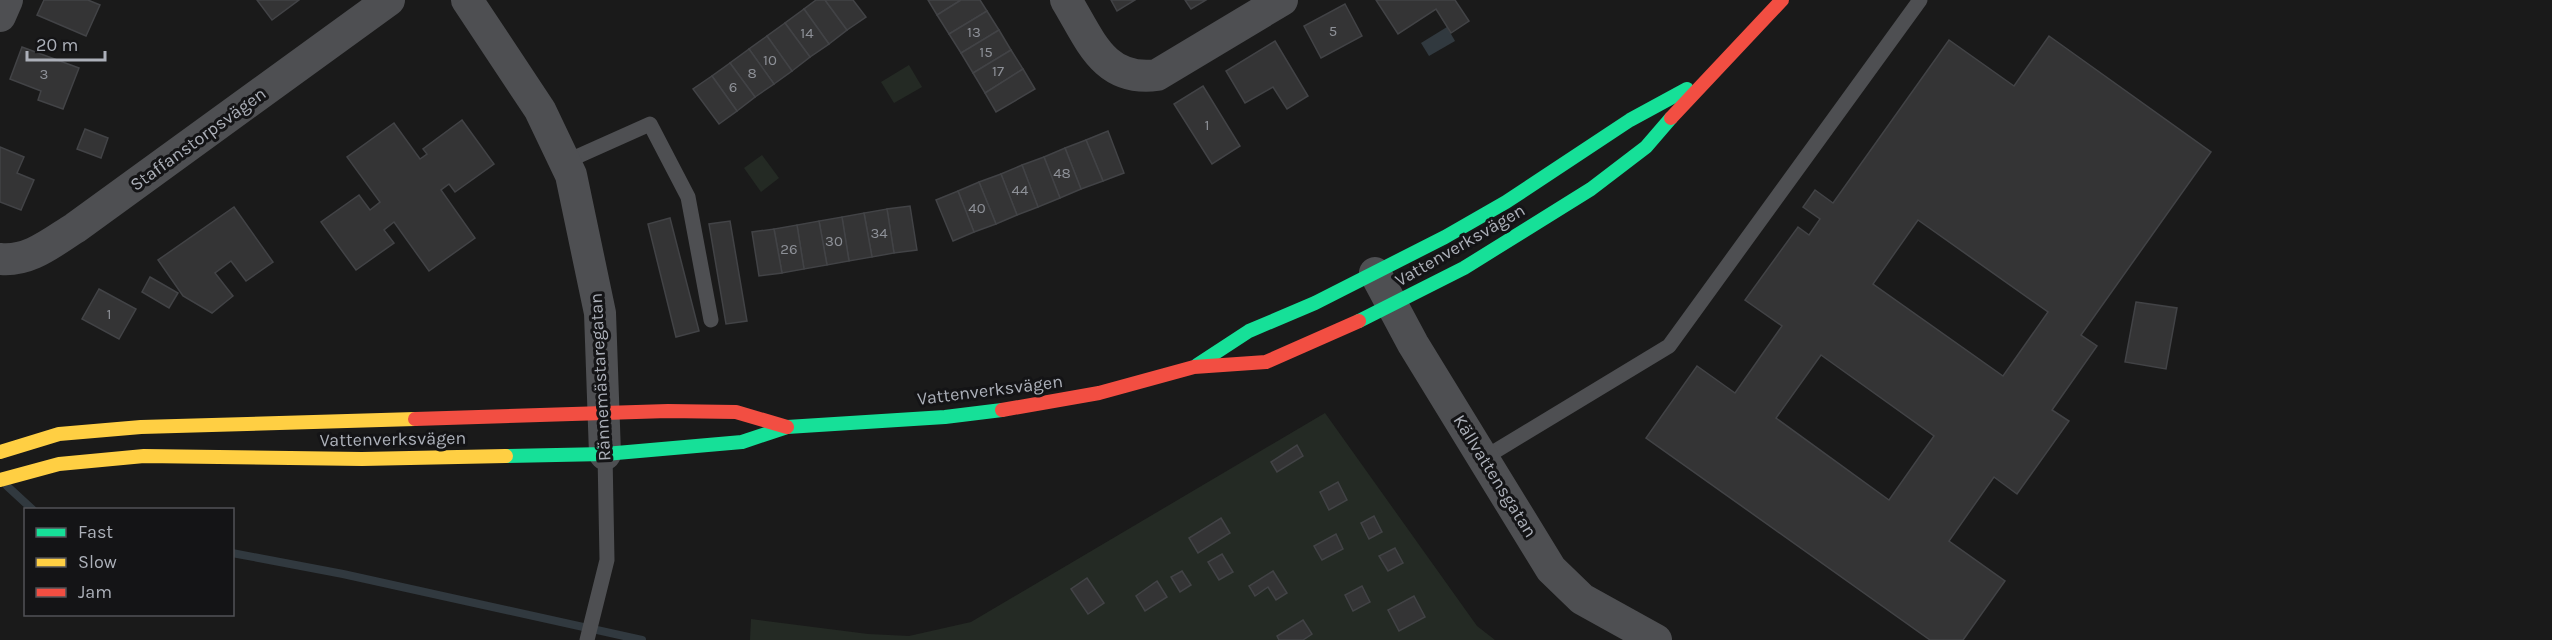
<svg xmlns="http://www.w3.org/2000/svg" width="2552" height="640" viewBox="0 0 2552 640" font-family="Karla,sans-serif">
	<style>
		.green { fill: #242a24 }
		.water { fill: #31393f }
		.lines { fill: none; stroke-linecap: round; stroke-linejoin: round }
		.stream { stroke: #31393f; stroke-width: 8 }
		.building { fill: #343435; stroke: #424346; stroke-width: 1.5; fill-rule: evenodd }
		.lane { stroke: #4e4f52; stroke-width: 15 }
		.street { stroke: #4e4f52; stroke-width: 32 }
		.fast { stroke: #16e098; stroke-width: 14 }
		.slow { stroke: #ffcf43; stroke-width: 14 }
		.jam { stroke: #f24e42; stroke-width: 14 }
		.labels { text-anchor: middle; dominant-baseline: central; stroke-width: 6; stroke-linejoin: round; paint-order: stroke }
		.number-label { font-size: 15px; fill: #8e9198 }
		.street-label { font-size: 18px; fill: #acb0b9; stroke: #141416 }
	</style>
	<rect width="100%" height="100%" fill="#1a1a1a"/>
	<g class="green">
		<polygon points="909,65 922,87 894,103 881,82"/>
		<polygon points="762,155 779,178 761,192 744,168"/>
		<polygon points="1325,413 1477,626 1495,640 750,640 751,619 868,634 909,636 971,622"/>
	</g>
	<polygon class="water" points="1447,27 1455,41 1429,56 1421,43"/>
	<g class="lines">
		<g class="stream">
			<polyline points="7,486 33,510"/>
			<polyline points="232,553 343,574 642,640"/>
		</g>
	</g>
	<g class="building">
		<polygon points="44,0 88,0 100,5 86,36 37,15"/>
		<polygon points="257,0 299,0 272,20"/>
		<polygon points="816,0 825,0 847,30 829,44 804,9"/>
		<polygon points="825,0 853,0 866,17 847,30"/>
		<polygon points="928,0 961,0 937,15"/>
		<polygon points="961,0 980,0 987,11 949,34 937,15"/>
		<polygon points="1111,0 1135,0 1117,11"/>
		<polygon points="1185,0 1206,0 1191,9"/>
		<polygon points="1376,0 1455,0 1469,21 1451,33 1436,9 1398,34"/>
		<polygon points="1345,4 1362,36 1321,58 1304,26"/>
		<polygon points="804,9 829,44 810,57 785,23"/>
		<polygon points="987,11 999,30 961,53 949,34"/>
		<polygon points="785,23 810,57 792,71 767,36"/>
		<polygon points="999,30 1011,50 973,73 961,53"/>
		<polygon points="767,36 792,71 774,84 749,49"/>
		<path d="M2049,36L2211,152L2081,335L2097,346L2052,410L2069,421L2017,494L1994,477L1949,541L2005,581L1963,640H1930L1646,438L1697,366L1735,393L1782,326L1745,300L1798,227L1809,235L1820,219L1803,207L1815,190L1833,203L1949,40L2014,86ZM1918,220L2048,312L2003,376L1873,284ZM1821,355L1934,436L1889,500L1776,418Z"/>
		<polygon points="1275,41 1308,96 1287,109 1273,87 1245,103 1226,71"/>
		<polygon points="22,47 79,68 63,109 38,100 41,91 10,79"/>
		<polygon points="749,49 774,84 755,97 730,63"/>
		<polygon points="1011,50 1023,69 985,93 973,73"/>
		<polygon points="730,63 755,97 737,111 712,76"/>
		<polygon points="1023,69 1035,89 996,112 985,93"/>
		<polygon points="712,76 737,111 719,124 693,89"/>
		<polygon points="1203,86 1240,146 1212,164 1174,104"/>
		<polygon points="462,120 494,164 455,192 449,184 441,190 475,238 429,271 394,222 384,230 394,243 356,270 321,222 359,195 370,210 380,202 347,157 394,123 420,159 427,154 423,149"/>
		<polygon points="85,129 108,138 101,158 77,149"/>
		<polygon points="1108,131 1124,173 1103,181 1086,140"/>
		<polygon points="1086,140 1103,181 1081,189 1065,148"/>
		<polygon points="0,147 24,157 17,173 34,180 21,210 0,202"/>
		<polygon points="1065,148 1081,189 1060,198 1044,157"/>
		<polygon points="1044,157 1060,198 1038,207 1022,165"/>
		<polygon points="1022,165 1038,207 1017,215 1001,174"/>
		<polygon points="1001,174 1017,215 996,224 979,182"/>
		<polygon points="979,182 996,224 974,232 958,191"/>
		<polygon points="958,191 974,232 953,241 936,200"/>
		<polygon points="910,206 917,250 894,253 887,209"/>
		<polygon points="234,207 273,262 246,281 231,261 215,273 233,296 212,313 183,296 158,260"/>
		<polygon points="887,209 894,253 872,257 864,213"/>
		<polygon points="864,213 872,257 849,261 842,217"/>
		<polygon points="842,217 849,261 827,265 819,221"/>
		<polygon points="670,218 699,331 676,337 648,224"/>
		<polygon points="730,221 747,321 726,324 709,224"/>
		<polygon points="819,221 827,265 804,269 797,225"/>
		<polygon points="797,225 804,269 782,273 774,229"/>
		<polygon points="774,229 782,273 759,276 752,232"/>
		<polygon points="150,277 178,293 169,308 142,292"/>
		<polygon points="99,289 136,309 119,339 82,319"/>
		<polygon points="2136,302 2177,308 2166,369 2125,362"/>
		<polygon points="1297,445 1303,456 1277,472 1271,462"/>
		<polygon points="1338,482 1347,500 1329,510 1320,492"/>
		<polygon points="1374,516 1382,532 1369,539 1361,523"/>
		<polygon points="1221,518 1230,533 1198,553 1189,538"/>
		<polygon points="1336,534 1343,549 1322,560 1314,546"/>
		<polygon points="1395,548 1403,563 1388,571 1379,556"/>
		<polygon points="1222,554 1233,572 1219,580 1208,562"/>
		<polygon points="1182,571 1191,585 1180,592 1171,577"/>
		<polygon points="1273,571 1287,593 1276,600 1268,587 1255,596 1249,586"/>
		<polygon points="1087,578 1104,603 1088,614 1071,589"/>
		<polygon points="1157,581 1167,597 1145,611 1136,596"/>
		<polygon points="1362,586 1370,602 1353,611 1345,595"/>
		<polygon points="1414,596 1425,617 1399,631 1388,610"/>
		<polygon points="1303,620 1312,634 1303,640 1279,640 1277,636"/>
	</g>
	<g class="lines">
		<g class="lane">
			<polyline points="565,162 650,124 688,197 711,320"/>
			<polyline points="1484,458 1669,346 1920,0"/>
			<polyline points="587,640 607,560 605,454"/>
		</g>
		<g class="street">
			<polyline points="467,0 540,110 571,175 600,313 605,454"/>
			<path d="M1066,0C1090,39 1103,82 1157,75L1282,0"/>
			<polyline points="0,16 7,0"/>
			<path d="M0,259C29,262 51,243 75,228L389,0"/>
			<polyline points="1375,273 1413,344 1551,569 1582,599 1656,640"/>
		</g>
		<g class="fast">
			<polyline points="1359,321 1464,268 1591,189 1646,147 1671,118"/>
			<polyline points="1197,365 1249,331 1315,303 1445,237 1506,202 1630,120 1687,89"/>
			<polyline points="506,456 605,454 742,442 787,427 945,417 1002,410"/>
		</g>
		<g class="slow">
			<polyline points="0,452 59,434 141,427 415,419"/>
			<polyline points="0,480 59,464 144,456 362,459 506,456"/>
		</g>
		<g class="jam">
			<polyline points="1671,118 1782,0"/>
			<polyline points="1002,410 1099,393 1194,367 1266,362 1359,321"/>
			<polyline points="415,419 668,411 736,412 787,427"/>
		</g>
	</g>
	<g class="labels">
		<g class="number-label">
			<text x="1333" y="31">5</text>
			<text x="974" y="32">13</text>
			<text x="807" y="33">14</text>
			<text x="986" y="52">15</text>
			<text x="770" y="60">10</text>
			<text x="998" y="71">17</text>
			<text x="752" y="73">8</text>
			<text x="44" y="74">3</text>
			<text x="733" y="87">6</text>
			<text x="1207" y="125">1</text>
			<text x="1062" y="173">48</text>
			<text x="1020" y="190">44</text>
			<text x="977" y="208">40</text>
			<text x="879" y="233">34</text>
			<text x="834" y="241">30</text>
			<text x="789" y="249">26</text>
			<text x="109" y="314">1</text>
		</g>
		<g class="street-label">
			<text transform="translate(198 139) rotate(-36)">Staffanstorpsvägen</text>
			<text transform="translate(1460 245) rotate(-30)">Vattenverksvägen</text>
			<text transform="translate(600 377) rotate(-93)">Rännemästaregatan</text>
			<text transform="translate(990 390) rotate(-7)">Vattenverksvägen</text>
			<text transform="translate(393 439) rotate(-1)">Vattenverksvägen</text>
			<text transform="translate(1495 476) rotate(58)">Källvattensgatan</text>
		</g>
	</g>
	<rect x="24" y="508" width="210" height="108" fill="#141416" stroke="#515257" stroke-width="1.5"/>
	<rect x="36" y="528" width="30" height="9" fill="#16e098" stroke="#515257" stroke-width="1.5"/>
	<text x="78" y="538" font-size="18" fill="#acb0b9">Fast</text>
	<rect x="36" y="558" width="30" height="9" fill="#ffcf43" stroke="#515257" stroke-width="1.5"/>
	<text x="78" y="568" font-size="18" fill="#acb0b9">Slow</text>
	<rect x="36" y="588" width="30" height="9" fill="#f24e42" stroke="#515257" stroke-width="1.5"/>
	<text x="78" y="598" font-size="18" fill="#acb0b9">Jam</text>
	<path d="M27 51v9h78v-9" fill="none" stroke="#acb0b9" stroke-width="3"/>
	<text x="36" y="51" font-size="18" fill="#acb0b9" stroke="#141416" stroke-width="4.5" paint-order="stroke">20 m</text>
</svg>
